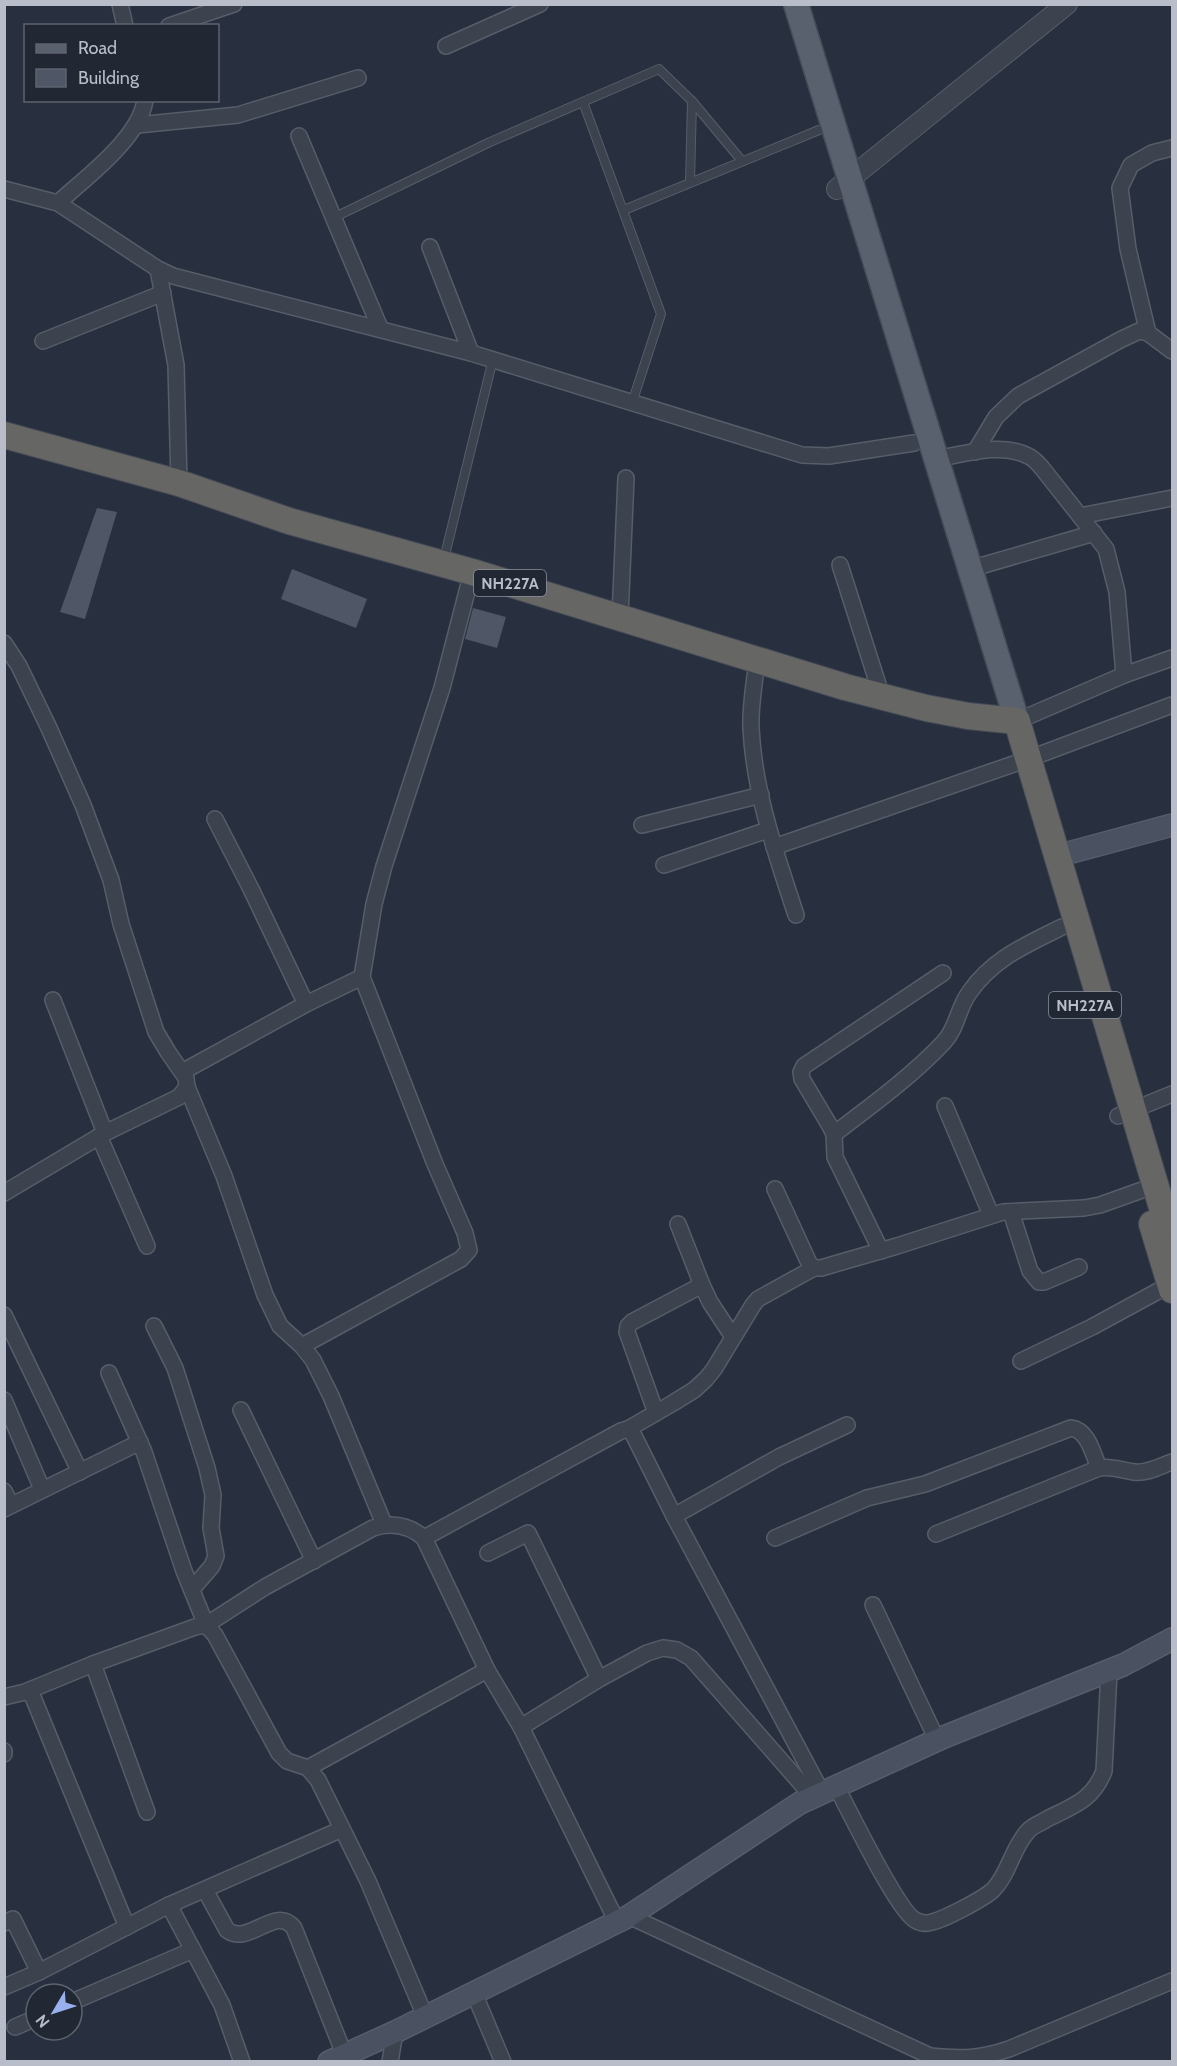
<svg xmlns="http://www.w3.org/2000/svg" width="1177" height="2066" viewBox="0 0 1177 2066" font-family="Cabin,sans-serif">
	<style>
		.building { fill: #4f5767 }
		.lines { fill: none; stroke-linecap: round; stroke-linejoin: round }
		.service-casing { stroke: #575d69; stroke-width: 10 }
		.minor-casing { stroke: #575d69; stroke-width: 18 }
		.tertiary-casing { stroke: #575d69; stroke-width: 22 }
		.secondary-casing { stroke: #575d69; stroke-width: 24 }
		.primary-casing { stroke: #454b57; stroke-width: 27 }
		.trunk-casing { stroke: #444a56; stroke-width: 28 }
		.service { stroke: #3c424e; stroke-width: 8 }
		.minor { stroke: #3c424e; stroke-width: 15 }
		.tertiary { stroke: #3c424e; stroke-width: 20 }
		.secondary { stroke: #4a5161; stroke-width: 21 }
		.primary { stroke: #5a616e; stroke-width: 24 }
		.trunk { stroke: #666664; stroke-width: 26 }
		.labels { text-anchor: middle; dominant-baseline: central; stroke-width: 4.5; stroke-linejoin: round; paint-order: stroke }
		.shield { fill: #212733; stroke: #8b909c; stroke-width: 1.5 }
		.shield-label { font-size: 16px; font-weight: bold; fill: #b8bdc9 }
	</style>
	<rect width="100%" height="100%" fill="#282f3e"/>
	<g class="building">
		<polygon points="97,508 117,512 85,619 60,612"/>
		<polygon points="292,569 367,599 356,628 281,599"/>
		<polygon points="473,608 506,617 497,648 465,639"/>
	</g>
	<g class="lines">
		<g class="service-casing">
			<g id="service">
				<polyline points="692,101 742,161"/>
				<polyline points="583,102 661,314 632,403"/>
				<polyline points="624,210 819,130"/>
				<polyline points="333,218 490,142 659,69 692,101 690,182"/>
				<polyline points="444,559 493,359"/>
			</g>
		</g>
		<g class="minor-casing">
			<g id="minor">
				<polyline points="120,4 125,26"/>
				<polyline points="169,26 234,4"/>
				<polyline points="446,46 540,4"/>
				<polyline points="137,125 238,115 358,78"/>
				<polyline points="299,136 380,328"/>
				<polyline points="4,189 58,203 158,269 173,276 471,353 802,455 829,456 914,443"/>
				<path d="M58,203C85,178 140,138 145,100"/>
				<polyline points="430,247 471,353"/>
				<polyline points="158,269 176,365 179,483"/>
				<polyline points="1148,333 1128,249 1120,188 1131,165 1152,153 1172,148"/>
				<polyline points="43,341 163,293"/>
				<polyline points="975,452 996,417 1018,396 1120,340 1139,331 1148,333 1172,351"/>
				<path d="M936,459C964,454 1001,442 1028,456C1034,458 1038,464 1042,468L1106,549L1117,592L1124,675"/>
				<polyline points="1080,516 1172,498"/>
				<polyline points="840,565 882,697"/>
				<polyline points="970,569 1094,533"/>
				<polyline points="620,617 626,478"/>
				<polyline points="4,643 19,666 48,726 83,805 111,880 121,924 156,1032 168,1052 186,1078 187,1087 179,1097 105,1133 4,1193"/>
				<path d="M757,659C755,681 750,705 751,728C754,792 776,854 796,915"/>
				<polyline points="1017,721 1124,675 1172,658"/>
				<polyline points="215,819 251,889 306,1004"/>
				<polyline points="642,825 761,795"/>
				<polyline points="774,847 1028,759 1172,705"/>
				<polyline points="664,865 768,830"/>
				<polyline points="53,1000 105,1133"/>
				<polyline points="182,1072 306,1004 362,977"/>
				<polyline points="187,1087 224,1176 265,1295 280,1326 302,1346 313,1360 331,1396 384,1524"/>
				<polyline points="945,1106 991,1215"/>
				<polyline points="1118,1116 1172,1094"/>
				<path d="M834,1134C871,1106 912,1076 944,1042C957,1028 958,1008 969,993C992,959 1026,945 1062,927"/>
				<polyline points="99,1136 147,1246"/>
				<polyline points="775,1189 809,1263 814,1268 821,1268 897,1246 1003,1212 1084,1208 1100,1205 1142,1190"/>
				<polyline points="1011,1212 1030,1271 1039,1282 1044,1282 1079,1267"/>
				<polyline points="678,1224 702,1285 710,1302 733,1337"/>
				<polyline points="881,1251 835,1157 834,1134 830,1126 802,1079 801,1072 804,1066 943,973"/>
				<polyline points="4,1315 80,1472"/>
				<polyline points="154,1326 175,1368 207,1468 213,1495 211,1528 216,1556 212,1566 192,1589"/>
				<polyline points="302,1346 461,1259 469,1250 465,1233 435,1164 362,977 374,904 384,866 442,688 472,572"/>
				<polyline points="1021,1361 1092,1327 1171,1284"/>
				<path d="M109,1373L144,1452L184,1571L206,1625L265,1587L373,1528C392,1522 409,1525 424,1538L487,1670L521,1727L617,1922"/>
				<polyline points="4,1400 42,1489"/>
				<polyline points="241,1410 314,1561"/>
				<polyline points="656,1413 627,1332 628,1326 632,1322 702,1285"/>
				<polyline points="628,1429 673,1403 694,1390 706,1379 714,1369 753,1305 758,1299 814,1268"/>
				<polyline points="4,1491 11,1505"/>
				<polyline points="4,1509 140,1442"/>
				<polyline points="674,1516 779,1457 847,1425"/>
				<path d="M936,1534L1099,1468C1111,1466 1121,1470 1134,1472C1147,1474 1160,1466 1172,1462"/>
				<polyline points="424,1538 621,1431 628,1429 633,1434 674,1516 822,1793"/>
				<path d="M775,1538L867,1498L925,1484L1071,1428C1088,1430 1093,1454 1099,1468"/>
				<polyline points="488,1553 528,1533 599,1679"/>
				<polyline points="873,1605 937,1740"/>
				<polyline points="93,1664 147,1812"/>
				<polyline points="30,1690 127,1927"/>
				<polyline points="4,1697 25,1692 93,1664 195,1627 206,1625 215,1635 279,1753 287,1761 308,1768 318,1780 368,1881 425,2016"/>
				<polyline points="521,1727 599,1679 647,1653 663,1648 677,1650 691,1658 813,1797"/>
				<polyline points="4,1751 4,1754"/>
				<polyline points="308,1768 487,1670"/>
				<path d="M836,1786C849,1810 897,1910 915,1920C920,1923 926,1924 932,1922C945,1919 983,1899 993,1890C1009,1874 1012,1848 1028,1831C1032,1826 1041,1823 1047,1819C1073,1806 1093,1800 1104,1771L1109,1671"/>
				<path d="M205,1890L227,1930C248,1947 276,1904 294,1928L344,2054"/>
				<polyline points="169,1905 222,2005 242,2062"/>
				<path d="M629,1916L930,2056C962,2059 979,2059 1009,2049L1172,1981"/>
				<polyline points="4,1923 13,1919 39,1972"/>
				<polyline points="4,1987 39,1972 169,1905 342,1829"/>
				<polyline points="474,1993 503,2062"/>
				<polyline points="72,2002 193,1950"/>
				<polyline points="15,2027 36,2018"/>
				<polyline points="390,2062 395,2032"/>
			</g>
		</g>
		<g class="tertiary-casing">
			<polyline id="tertiary" points="837,189 1067,4"/>
		</g>
		<g class="secondary-casing">
			<g id="secondary">
				<polyline points="1057,856 1172,825"/>
				<polyline points="329,2062 395,2032 629,1916 800,1803 944,1737 1123,1665 1172,1639"/>
			</g>
		</g>
		<g class="primary-casing">
			<polyline id="primary" points="796,4 1017,721"/>
		</g>
		<g class="trunk-casing">
			<g id="trunk">
				<polyline points="4,435 179,483 289,521 472,572 845,687 926,708 968,716 1017,721 1172,1241"/>
				<polyline points="1152,1224 1172,1290"/>
			</g>
		</g>
		<use href="#service" class="service"/>
		<use href="#minor" class="minor"/>
		<use href="#tertiary" class="tertiary"/>
		<use href="#secondary" class="secondary"/>
		<use href="#primary" class="primary"/>
		<use href="#trunk" class="trunk"/>
	</g>
	<g class="labels">
		<g class="shield">
			<rect x="474" y="570" width="72" height="26" rx="4.5"/>
			<rect x="1049" y="992" width="72" height="26" rx="4.5"/>
		</g>
		<g class="shield-label">
			<text x="510" y="583">NH227A</text>
			<text x="1085" y="1005">NH227A</text>
		</g>
	</g>
	<rect width="1177" height="2066" fill="none" stroke="#b8bdc9" stroke-width="12"/>
	<rect x="24" y="24" width="195" height="78" fill="#212733" stroke="#5d636f" stroke-width="1.5"/>
	<rect x="36" y="44" width="30" height="9" fill="#5a616e" stroke="#5d636f" stroke-width="1.5"/>
	<text x="78" y="54" font-size="18" fill="#b8bdc9">Road</text>
	<rect x="36" y="69" width="30" height="18" fill="#4f5767" stroke="#5d636f" stroke-width="1.5"/>
	<text x="78" y="84" font-size="18" fill="#b8bdc9">Building</text>
	<g transform="translate(54 2012) rotate(231)"><circle r="28" fill="#212733" stroke="#5d636f" stroke-width="1.5"/>
	<path d="M0-4.5L10 22L0 15L-10 22Z" fill="#98b1ee"/>
	<text y="-9" font-size="16" font-weight="bold" text-anchor="middle" fill="#b8bdc9">N</text>
	</g>
</svg>
